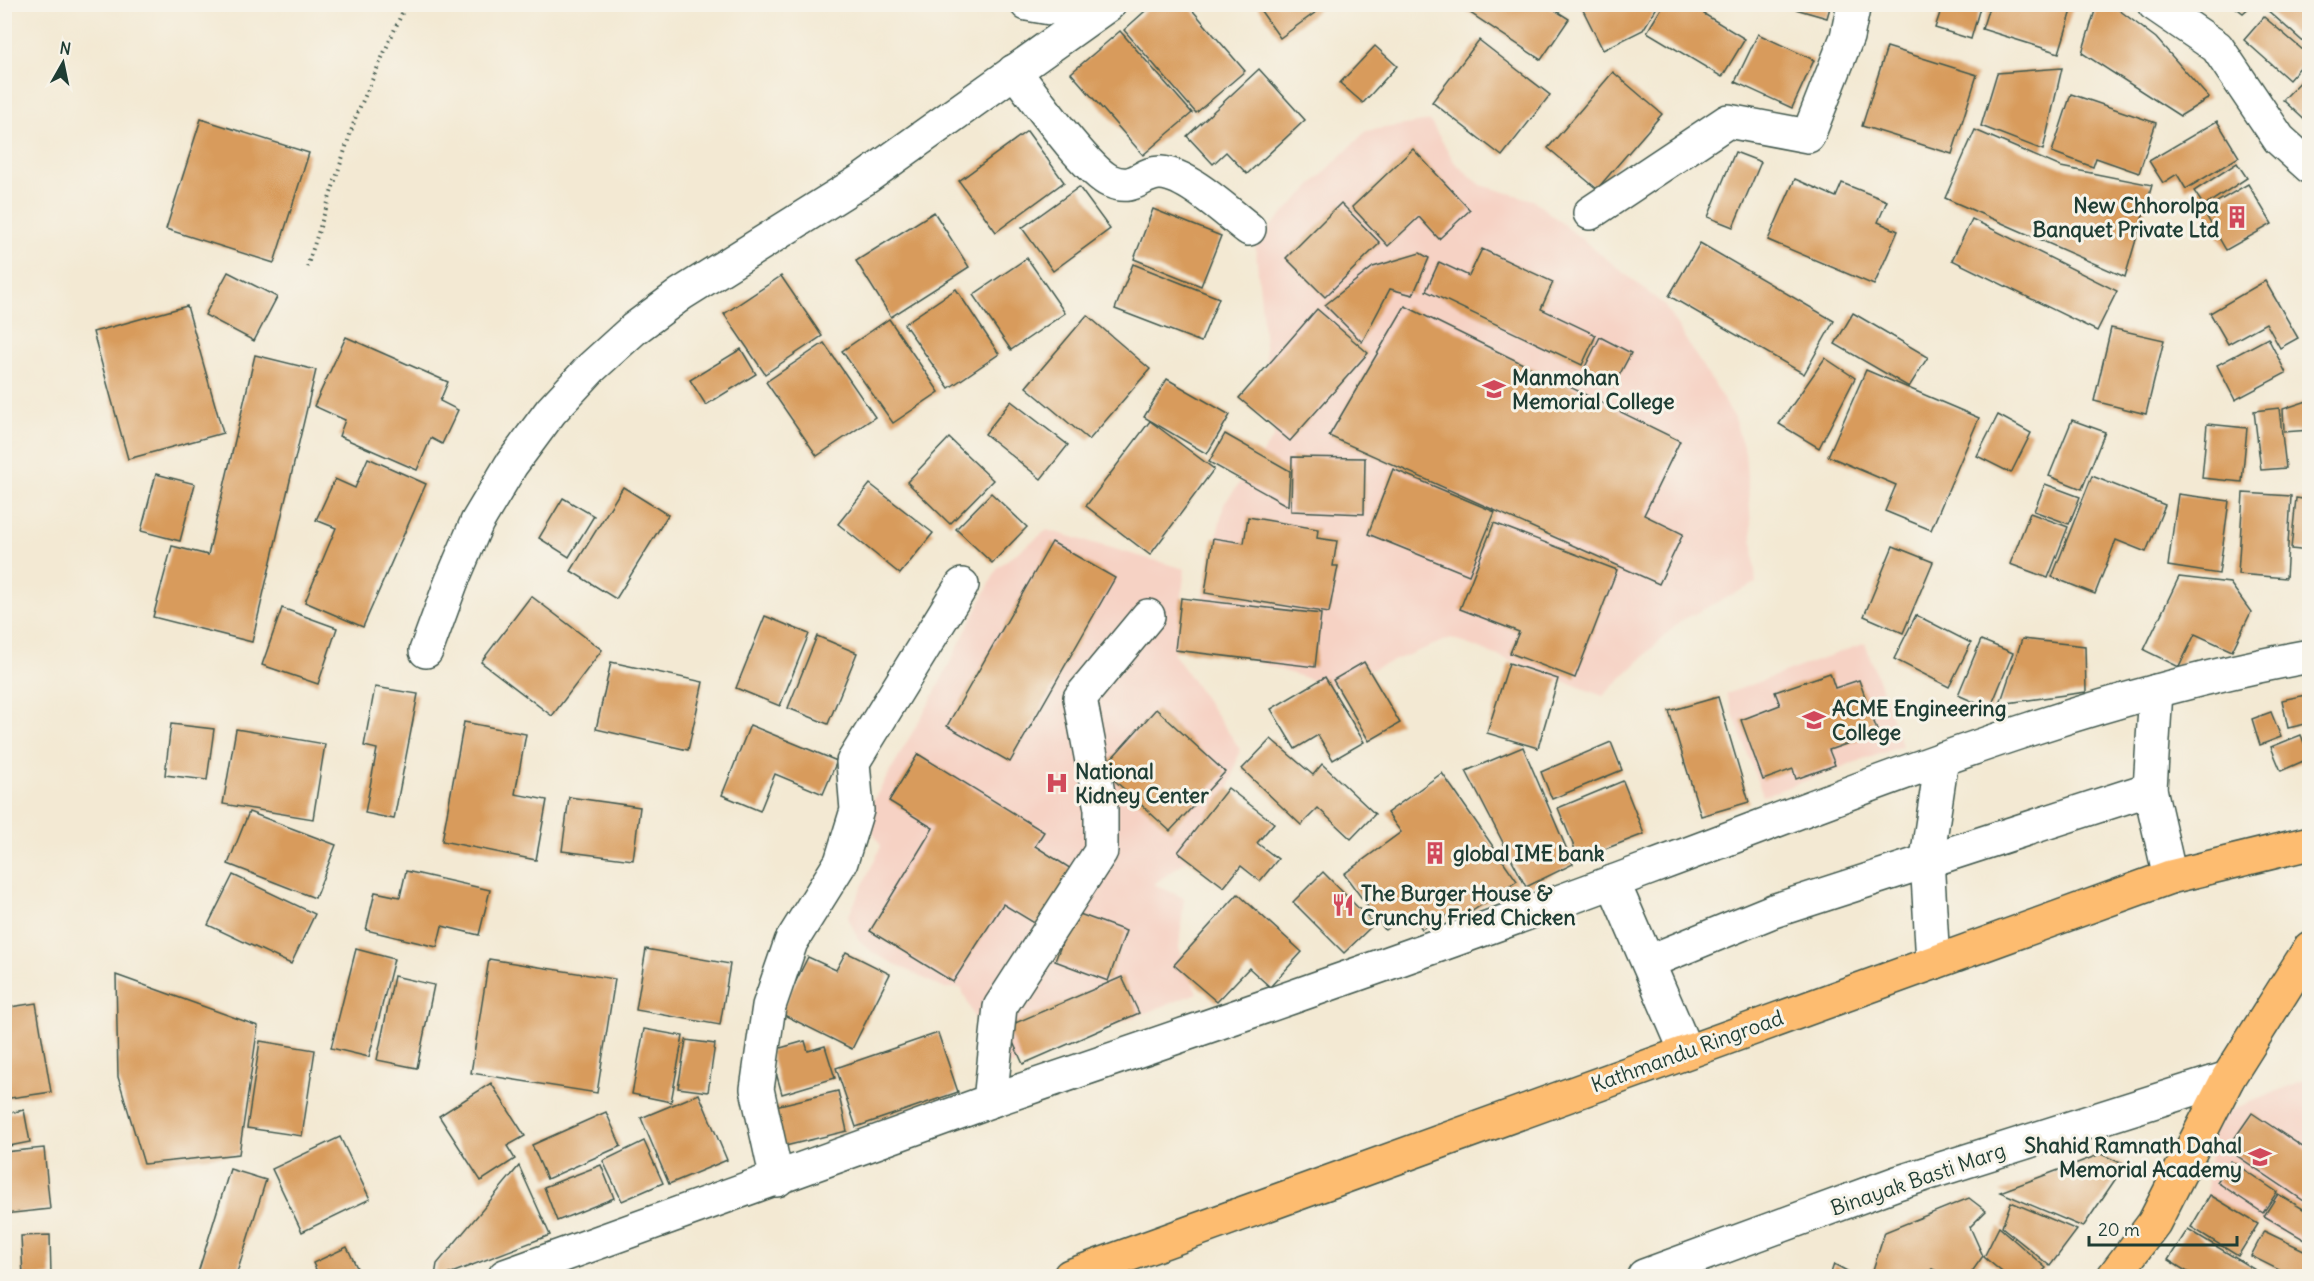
<svg xmlns="http://www.w3.org/2000/svg" width="2314" height="1281" viewBox="0 0 2314 1281" font-family="Delius,sans-serif">
	<style>
		.built { fill: #f6d2c4 }
		.building { fill: #d89b5c }
		.lines { fill: none; stroke-linecap: round; stroke-linejoin: round }
		.minor-casing { stroke: #3f574c; stroke-width: 36 }
		.major-casing { stroke: #3f574c; stroke-width: 36 }
		.highway-casing { stroke: #3f574c; stroke-width: 36 }
		.path { stroke: #3f574c; stroke-width: 4; stroke-dasharray: 1.5 4.5; stroke-linecap: butt }
		.minor { stroke: #fff; stroke-width: 33 }
		.major { stroke: #fdbc70; stroke-width: 33 }
		.highway { stroke: #fdbc70; stroke-width: 33 }
		.labels { text-anchor: middle; dominant-baseline: central; stroke-width: 6; stroke-linejoin: round; paint-order: stroke }
		.poi-label { font-size: 21px; font-weight: bold; fill: #1f3d34; stroke: #f7f3e8; text-anchor: start }
		.street-label { font-size: 21px; fill: #1f3d34; stroke: #f7f3e8 }
	</style>
	<rect width="100%" height="100%" fill="#f7f3e8"/>
	<filter id="ink" filterUnits="userSpaceOnUse"><feTurbulence type="fractalNoise" baseFrequency=".0167" numOctaves="2"/><feDisplacementMap in="SourceGraphic" scale="12" xChannelSelector="R" yChannelSelector="G"/><feConvolveMatrix kernelMatrix="1 2 1 2 8 2 1 2 1" color-interpolation-filters="sRGB"/></filter>
	<filter id="wash" filterUnits="userSpaceOnUse"><feTurbulence type="fractalNoise" baseFrequency=".008" numOctaves="4" result="noise"/><feDisplacementMap in="SourceGraphic" scale="24" xChannelSelector="R" yChannelSelector="G"/><feGaussianBlur stdDeviation="1.35" result="paint"/><feColorMatrix in="noise" values="0 0 0 0 0 0 0 0 0 0 0 0 0 0 0 0 0 1.4 0 .05"/><feComposite in="paint" operator="in"/></filter>
	<g filter="url(#wash)">
		<rect width="100%" height="100%" fill="#f3e9d3"/>
		<g class="built">
			<polygon points="1430,121 1455,163 1481,185 1533,200 1664,305 1733,415 1745,453 1756,583 1680,621 1603,696 1451,638 1330,686 1193,641 1224,504 1274,437 1255,242 1366,131"/>
			<polygon points="1047,530 1185,569 1174,654 1240,749 1215,840 1154,884 1184,898 1179,948 1197,993 998,1070 961,988 943,988 873,953 858,939 848,917 881,846 864,817 931,700 998,567"/>
			<polygon points="1865,643 1902,746 1763,796 1726,694"/>
			<polygon points="2309,1078 2309,1246 2207,1197 2212,1118"/>
		</g>
		<g id="blocks">
			<g class="building">
				<polygon points="1153,4 1187,4 1245,71 1196,113 1124,30"/>
				<polygon points="1256,4 1327,4 1280,38"/>
				<polygon points="1580,4 1659,4 1643,30 1603,50"/>
				<polygon points="1664,4 1702,4 1708,8 1704,14 1745,39 1722,77 1647,32"/>
				<polygon points="1778,4 1831,4 1827,18"/>
				<polygon points="1943,4 1981,4 1971,39 1935,28"/>
				<polygon points="1990,4 2074,4 2059,53 1982,29"/>
				<polygon points="2097,4 2111,4 2156,38 2209,98 2180,116 2082,53"/>
				<polygon points="2231,4 2253,4 2243,13"/>
				<polygon points="2266,4 2299,4 2310,14 2310,48 2264,7"/>
				<polygon points="1463,5 1547,5 1569,19 1541,60 1461,7"/>
				<polygon points="2264,17 2310,56 2289,80 2244,40"/>
				<polygon points="1120,31 1192,113 1143,155 1071,73"/>
				<polygon points="1758,34 1814,60 1792,108 1735,82"/>
				<polygon points="1479,40 1550,95 1502,156 1432,102"/>
				<polygon points="1375,46 1397,66 1363,103 1340,83"/>
				<polygon points="1887,47 1977,75 1952,154 1862,126"/>
				<polygon points="2062,68 2043,150 1981,126 1997,73"/>
				<polygon points="1259,69 1305,120 1247,174 1226,152 1213,164 1187,136"/>
				<polygon points="1613,72 1662,114 1597,189 1548,148"/>
				<polygon points="2310,72 2310,125 2283,100"/>
				<polygon points="2071,94 2156,123 2139,173 2096,158 2093,167 2052,152"/>
				<polygon points="201,119 309,153 274,263 166,229"/>
				<polygon points="2217,121 2239,157 2186,189 2177,174 2163,183 2149,161"/>
				<polygon points="1975,130 2061,167 2152,185 2125,277 1945,198"/>
				<polygon points="1027,131 1064,182 996,232 959,181"/>
				<polygon points="1413,149 1470,210 1439,239 1419,217 1388,246 1352,207"/>
				<polygon points="1735,152 1761,162 1733,227 1708,217"/>
				<polygon points="2237,163 2247,178 2204,206 2194,191"/>
				<polygon points="1795,179 1836,197 1842,183 1887,201 1878,222 1898,231 1874,285 1768,240"/>
				<polygon points="2248,184 2272,224 2226,250 2203,210"/>
				<polygon points="1079,187 1110,229 1053,271 1022,228"/>
				<polygon points="1341,203 1380,243 1325,297 1286,258"/>
				<polygon points="1153,209 1221,236 1201,286 1134,259"/>
				<polygon points="934,212 969,267 891,317 856,261"/>
				<polygon points="1972,219 2117,291 2097,331 1952,260"/>
				<polygon points="1700,243 1834,321 1804,374 1669,296"/>
				<polygon points="1482,249 1553,282 1541,309 1596,335 1582,365 1426,291 1439,262 1469,276"/>
				<polygon points="1420,253 1429,258 1413,295 1390,289 1362,342 1325,305 1373,267"/>
				<polygon points="1027,258 1065,313 1011,350 973,295"/>
				<polygon points="1133,264 1219,298 1201,342 1115,309"/>
				<polygon points="228,272 277,297 254,341 205,315"/>
				<polygon points="781,276 822,336 765,374 724,314"/>
				<polygon points="2265,281 2298,338 2280,348 2266,323 2228,344 2210,313"/>
				<polygon points="956,289 999,354 949,388 904,324"/>
				<polygon points="187,306 223,433 128,459 93,332"/>
				<polygon points="1405,306 1680,441 1644,515 1683,534 1659,584 1329,436"/>
				<polygon points="1317,309 1368,353 1290,441 1239,398"/>
				<polygon points="1853,313 1928,357 1909,387 1835,344"/>
				<polygon points="1087,315 1150,369 1089,440 1026,387"/>
				<polygon points="889,319 939,392 893,423 842,351"/>
				<polygon points="2111,328 2164,340 2146,414 2094,401"/>
				<polygon points="346,337 448,382 440,401 458,410 442,444 431,438 417,470 339,436 345,420 314,406"/>
				<polygon points="1600,337 1631,353 1614,385 1584,369"/>
				<polygon points="2268,338 2286,373 2235,400 2217,365"/>
				<polygon points="824,343 875,417 817,456 766,382"/>
				<polygon points="741,349 756,374 706,405 690,380"/>
				<polygon points="255,355 316,370 252,642 153,617 172,546 208,555"/>
				<polygon points="1825,358 1855,378 1819,448 1779,424"/>
				<polygon points="1866,370 1979,418 1931,530 1885,511 1896,485 1828,456"/>
				<polygon points="1167,379 1230,415 1207,454 1144,417"/>
				<polygon points="2310,400 2310,430 2284,432 2283,409"/>
				<polygon points="1011,401 1068,445 1041,479 985,434"/>
				<polygon points="2279,408 2286,468 2261,470 2254,411"/>
				<polygon points="1998,415 2031,433 2011,473 1977,456"/>
				<polygon points="2072,420 2105,432 2082,489 2049,476"/>
				<polygon points="1150,421 1214,469 1150,555 1086,506"/>
				<polygon points="2207,424 2247,428 2242,482 2202,478"/>
				<polygon points="1225,434 1290,471 1288,506 1209,462"/>
				<polygon points="949,438 993,480 950,524 907,482"/>
				<polygon points="1292,457 1365,458 1364,514 1291,511"/>
				<polygon points="368,458 426,484 363,627 305,602 336,528 316,520 335,479 355,488"/>
				<polygon points="1393,469 1495,512 1469,575 1368,534"/>
				<polygon points="156,474 195,484 180,541 141,531"/>
				<polygon points="2092,476 2165,505 2146,552 2116,540 2095,594 2052,577"/>
				<polygon points="870,484 933,533 900,574 838,524"/>
				<polygon points="2045,484 2080,497 2069,524 2034,511"/>
				<polygon points="623,487 668,515 616,599 571,571"/>
				<polygon points="991,493 1027,527 992,563 956,529"/>
				<polygon points="2243,493 2291,496 2286,578 2238,574"/>
				<polygon points="2178,494 2229,501 2219,574 2168,566"/>
				<polygon points="563,498 594,516 569,557 539,538"/>
				<polygon points="2296,498 2310,500 2310,551 2291,549"/>
				<polygon points="2030,513 2068,527 2048,578 2010,564"/>
				<polygon points="1248,517 1318,529 1317,538 1337,541 1333,566 1338,566 1329,613 1205,593 1213,538 1244,543"/>
				<polygon points="1494,523 1617,570 1575,678 1510,653 1519,632 1460,609"/>
				<polygon points="1052,542 1115,578 1010,762 947,726"/>
				<polygon points="1893,546 1933,562 1903,633 1864,616"/>
				<polygon points="2179,577 2230,583 2251,612 2232,651 2195,634 2179,667 2144,650"/>
				<polygon points="531,596 602,650 552,716 481,662"/>
				<polygon points="1181,598 1321,614 1315,667 1175,650"/>
				<polygon points="282,608 337,628 318,684 262,665"/>
				<polygon points="1916,615 1971,643 1949,687 1894,659"/>
				<polygon points="765,616 809,634 780,706 736,688"/>
				<polygon points="817,636 857,653 828,724 788,708"/>
				<polygon points="2022,639 2085,646 2086,692 2000,704"/>
				<polygon points="1981,640 2013,653 1990,709 1958,695"/>
				<polygon points="611,662 703,682 688,750 596,729"/>
				<polygon points="1364,662 1400,723 1369,741 1333,680"/>
				<polygon points="1509,663 1558,679 1538,748 1487,733"/>
				<polygon points="1830,673 1835,688 1859,680 1878,733 1829,750 1835,765 1796,779 1793,769 1763,780 1741,720 1780,705 1775,692"/>
				<polygon points="1325,677 1364,742 1333,760 1318,735 1295,749 1271,709"/>
				<polygon points="375,687 418,694 394,819 365,813 377,749 364,746"/>
				<polygon points="2310,694 2310,723 2288,728 2282,700"/>
				<polygon points="1718,697 1749,802 1701,816 1669,711"/>
				<polygon points="1156,709 1225,772 1170,831 1102,769"/>
				<polygon points="2271,712 2281,737 2260,745 2252,719"/>
				<polygon points="464,722 526,734 515,794 547,800 536,860 442,841"/>
				<polygon points="171,724 214,729 207,780 165,775"/>
				<polygon points="750,725 837,761 823,794 775,774 760,811 722,795"/>
				<polygon points="236,729 325,744 313,819 223,804"/>
				<polygon points="2301,735 2310,758 2281,771 2271,747"/>
				<polygon points="1271,739 1313,775 1322,764 1375,814 1351,839 1318,808 1301,825 1242,769"/>
				<polygon points="1611,742 1622,770 1552,799 1541,772"/>
				<polygon points="1523,747 1573,864 1526,887 1466,771"/>
				<polygon points="918,754 1044,832 1035,846 1076,872 1041,927 1003,904 953,982 870,931 933,828 889,801"/>
				<polygon points="1442,773 1517,881 1453,924 1444,914 1422,929 1410,912 1385,930 1344,874 1401,832 1387,813"/>
				<polygon points="1623,781 1644,834 1579,859 1558,808"/>
				<polygon points="1228,788 1274,823 1257,843 1278,859 1260,881 1241,866 1224,887 1178,852"/>
				<polygon points="569,797 640,807 633,860 562,851"/>
				<polygon points="249,812 336,845 315,898 228,864"/>
				<polygon points="406,871 490,890 479,935 442,926 437,947 366,930 375,892 400,897"/>
				<polygon points="1323,872 1374,924 1344,953 1293,902"/>
				<polygon points="233,875 315,914 291,964 208,925"/>
				<polygon points="1238,894 1302,952 1270,987 1249,968 1217,1002 1174,965"/>
				<polygon points="1074,912 1126,931 1108,981 1055,961"/>
				<polygon points="356,949 394,959 369,1057 331,1048"/>
				<polygon points="646,949 730,964 720,1025 636,1010"/>
				<polygon points="846,952 890,974 852,1049 780,1013 808,957 836,970"/>
				<polygon points="489,959 615,979 597,1093 471,1073"/>
				<polygon points="116,975 258,1026 239,1154 144,1164 118,1077"/>
				<polygon points="394,976 434,985 417,1068 377,1060"/>
				<polygon points="1122,977 1139,1013 1023,1064 1006,1027"/>
				<polygon points="36,1003 51,1092 4,1099 4,1008"/>
				<polygon points="644,1029 683,1036 671,1102 632,1094"/>
				<polygon points="938,1033 958,1092 856,1127 836,1068"/>
				<polygon points="686,1040 715,1044 708,1092 678,1088"/>
				<polygon points="260,1041 315,1050 302,1136 247,1128"/>
				<polygon points="805,1041 808,1051 825,1046 835,1078 782,1094 770,1051"/>
				<polygon points="491,1083 525,1136 507,1146 515,1159 481,1181 439,1116"/>
				<polygon points="838,1091 847,1131 777,1148 767,1108"/>
				<polygon points="699,1094 727,1160 669,1184 641,1118"/>
				<polygon points="24,1110 30,1142 4,1147 4,1114"/>
				<polygon points="606,1112 621,1146 547,1179 532,1145"/>
				<polygon points="2252,1113 2310,1152 2310,1205 2227,1149"/>
				<polygon points="340,1137 370,1199 302,1232 272,1169"/>
				<polygon points="644,1141 663,1183 622,1201 603,1161"/>
				<polygon points="44,1148 50,1209 4,1214 4,1152"/>
				<polygon points="2101,1154 2125,1165 2083,1227 2000,1192"/>
				<polygon points="2231,1161 2277,1192 2263,1213 2217,1182"/>
				<polygon points="601,1165 614,1198 557,1221 544,1187"/>
				<polygon points="519,1166 550,1235 444,1276 435,1276 437,1264"/>
				<polygon points="230,1169 266,1180 236,1276 197,1276"/>
				<polygon points="2278,1194 2310,1213 2310,1243 2264,1216"/>
				<polygon points="2210,1195 2258,1224 2238,1256 2191,1227"/>
				<polygon points="1969,1198 1986,1211 1970,1227 1983,1256 1969,1276 1947,1276 1932,1269 1924,1276 1871,1276 1885,1232"/>
				<polygon points="2011,1202 2077,1230 2050,1266 2002,1227"/>
				<polygon points="1999,1227 2046,1268 2038,1276 2007,1276 1984,1257"/>
				<polygon points="2188,1229 2265,1276 2194,1276 2168,1260"/>
				<polygon points="2264,1231 2310,1253 2310,1276 2291,1276 2251,1256"/>
				<polygon points="50,1235 51,1276 23,1276 21,1236"/>
				<polygon points="347,1247 361,1276 319,1276 313,1263"/>
				<polygon points="1834,1264 1849,1272 1857,1276 1830,1276"/>
			</g>
		</g>
	</g>
	<g filter="url(#ink)">
		<use href="#blocks" fill-opacity="0" stroke="#3f574c" stroke-width="1.5"/>
		<g class="lines">
			<g class="minor-casing">
				<g id="minor">
					<polyline points="1027,4 1050,8 1068,4"/>
					<polyline points="2154,4 2217,47 2279,139 2310,167"/>
					<path d="M1014,71C1033,95 1086,170 1110,181C1136,192 1141,172 1161,173C1187,174 1228,213 1249,229"/>
					<polyline points="1590,213 1728,121 1808,136 1847,37 1854,4"/>
					<polyline points="426,651 451,583 477,522 511,465 551,411 591,368 634,329 681,294 864,179 1109,4"/>
					<polyline points="2156,691 2150,789 2170,877"/>
					<polyline points="1613,882 1686,1051"/>
					<polyline points="1648,962 1773,911 2150,789"/>
					<polyline points="1933,963 1927,859 1942,759"/>
					<path d="M990,1101C1211,1026 1432,950 1650,868C1866,788 2082,697 2310,656"/>
					<polyline points="777,1180 757,1089 769,1006 791,942 841,862 857,810 853,762 962,585"/>
					<polyline points="505,1276 990,1101 1000,1007 1101,851 1101,809 1080,698 1148,616"/>
					<polyline points="1644,1276 1897,1183 2228,1078"/>
				</g>
			</g>
			<g class="major-casing">
				<polyline id="major" points="2114,1276 2154,1223 2228,1078 2310,948"/>
			</g>
			<g class="highway-casing">
				<polyline id="highway" points="1070,1276 2170,877 2310,843"/>
			</g>
			<polyline class="path" points="307,267 356,116 406,4"/>
			<use href="#minor" class="minor"/>
			<use href="#major" class="major"/>
			<use href="#highway" class="highway"/>
		</g>
	</g>
	<defs>
		<g id="building-bare" transform="scale(1.8)"><path d="M-4-6H4V6H1V3H-1V6H-4ZM-2.5-4.3h1.7v1.8h-1.7ZM.8-4.3h1.7v1.8H.8ZM-2.5-1h1.7V.8h-1.7ZM.8-1h1.7V.8H.8Z" fill="#d1495b" stroke="#f7f3e8" stroke-width="2.5" paint-order="stroke"/></g>
		<g id="university-bare" transform="scale(1.8)"><path d="M0-5L7-2L0 1L-7-2ZM-4 1L0 2.5L4 1V4Q0 6-4 4Z" fill="#d1495b" stroke="#f7f3e8" stroke-width="2.5" paint-order="stroke"/></g>
		<g id="hospital-bare" transform="scale(1.8)"><path d="M-5-5h3v3.5h4V-5h3V5h-3V1.5h-4V5h-3Z" fill="#d1495b" stroke="#f7f3e8" stroke-width="2.5" paint-order="stroke"/></g>
		<g id="restaurant-bare" transform="scale(1.8)"><path d="M-5-6h1v4h1v-4h1v4h1v-4h1v5L-1.5 .5V6h-2V.5L-5-1ZM5-6V6H3V1.5H1.5Q1.5-4 5-6Z" fill="#d1495b" stroke="#f7f3e8" stroke-width="2.5" paint-order="stroke"/></g>
	</defs>
	<g fill-rule="evenodd">
		<use href="#building-bare" x="2237" y="217"/>
		<use href="#university-bare" x="1494" y="389"/>
		<use href="#university-bare" x="1814" y="720"/>
		<use href="#hospital-bare" x="1057" y="783"/>
		<use href="#building-bare" x="1435" y="853"/>
		<use href="#restaurant-bare" x="1343" y="905"/>
		<use href="#university-bare" x="2260" y="1157"/>
	</g>
	<g class="labels">
		<g class="poi-label">
			<text x="2219" y="205" text-anchor="end">New Chhorolpa<tspan x="2219" dy="24">Banquet Private Ltd</tspan></text>
			<text x="1512" y="377">Manmohan<tspan x="1512" dy="24">Memorial College</tspan></text>
			<text x="1832" y="708">ACME Engineering<tspan x="1832" dy="24">College</tspan></text>
			<text x="1075" y="771">National<tspan x="1075" dy="24">Kidney Center</tspan></text>
			<text x="1453" y="853">global IME bank</text>
			<text x="1361" y="893">The Burger House &amp;<tspan x="1361" dy="24">Crunchy Fried Chicken</tspan></text>
			<text x="2242" y="1145" text-anchor="end">Shahid Ramnath Dahal<tspan x="2242" dy="24">Memorial Academy</tspan></text>
		</g>
		<g class="street-label">
			<text transform="translate(1687 1051) rotate(-20)">Kathmandu Ringroad</text>
			<text transform="translate(1918 1179) rotate(-19)">Binayak Basti Marg</text>
		</g>
	</g>
	<rect width="2314" height="1281" fill="none" stroke="#f7f3e8" stroke-width="24"/>
	<g transform="translate(63 63) rotate(9)" stroke="#f7f3e8" stroke-width="4.5" paint-order="stroke">
	<path d="M0-4.5L10 22L0 15L-10 22Z" fill="#1f3d34"/>
	<text y="-9" font-size="16" font-weight="bold" text-anchor="middle" fill="#1f3d34">N</text>
	</g>
	<path d="M2089 1236v9h148v-9" fill="none" stroke="#1f3d34" stroke-width="3"/>
	<text x="2098" y="1236" font-size="18" fill="#1f3d34" stroke="#f7f3e8" stroke-width="4.5" paint-order="stroke">20 m</text>
</svg>
